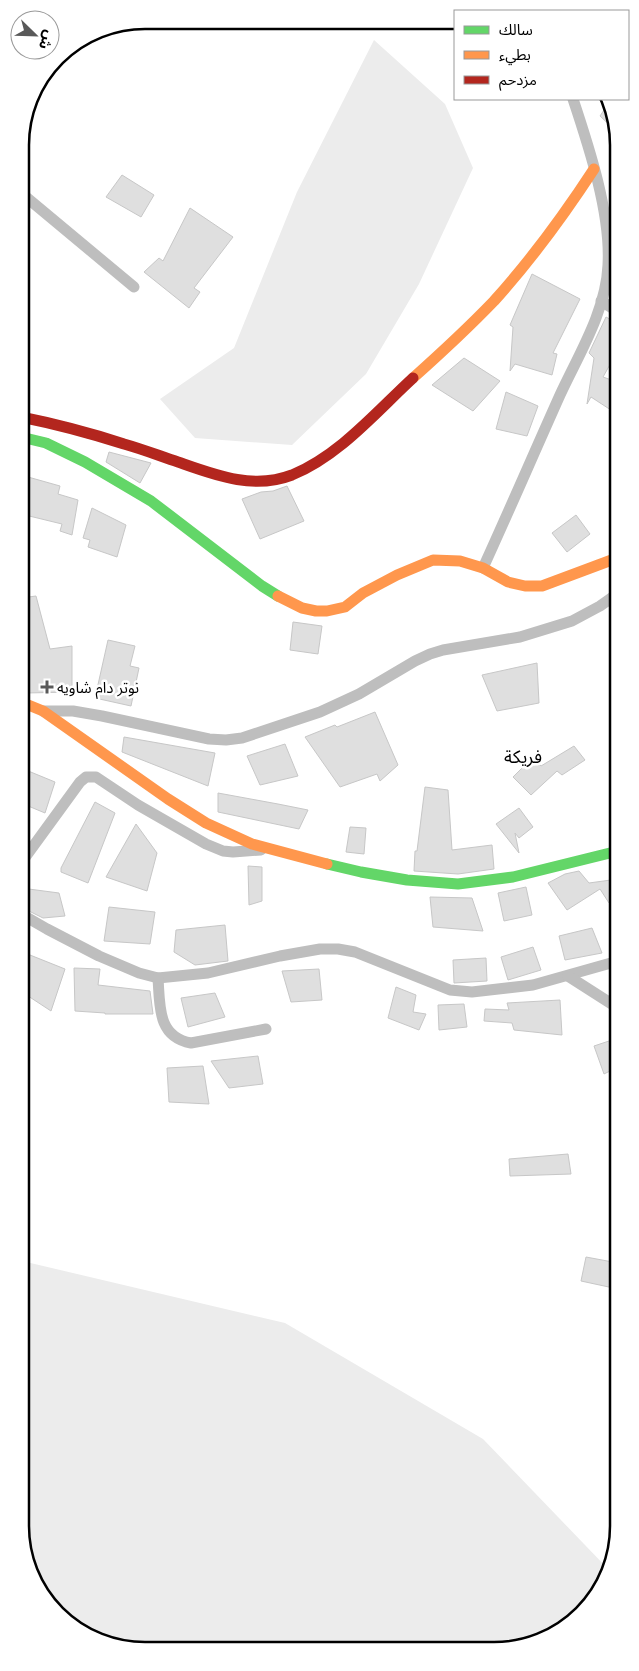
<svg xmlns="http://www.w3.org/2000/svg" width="639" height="1671" viewBox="0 0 639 1671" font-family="Montserrat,'Noto Sans Arabic',sans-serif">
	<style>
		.green { fill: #ececec }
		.building { fill: #dfdfdf; stroke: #c7c7c7 }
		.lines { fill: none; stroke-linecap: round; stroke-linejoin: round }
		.street { stroke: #bebebe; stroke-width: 11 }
		.fast { stroke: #63d668; stroke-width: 11 }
		.slow { stroke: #ff974d; stroke-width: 11 }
		.jam { stroke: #b3261e; stroke-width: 11 }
		.poi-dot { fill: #595959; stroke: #fff; stroke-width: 2 }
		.labels { text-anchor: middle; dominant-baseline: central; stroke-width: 5; stroke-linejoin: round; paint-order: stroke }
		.poi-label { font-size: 15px; fill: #000; stroke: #fff; text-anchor: start }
		.quarter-label { font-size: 18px; fill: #000; stroke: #fff }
		.rim { fill: none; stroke: #000; stroke-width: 2.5 }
	</style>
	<rect width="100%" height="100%" fill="#fff"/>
	<g class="green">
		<polygon points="374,40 445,104 473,168 419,284 366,374 292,445 195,438 160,399 234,348 297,192"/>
		<polygon points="22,1261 285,1323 483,1439 610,1571 610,1574 588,1608 557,1634 519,1649 121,1649 57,1615 22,1551"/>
	</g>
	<g class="building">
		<polygon points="608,104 617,120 617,132 600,116"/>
		<polygon points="122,175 154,195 141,217 106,197"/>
		<polygon points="190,208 233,237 194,288 200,292 189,308 144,272 159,258 163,261"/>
		<polygon points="532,274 580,299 553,353 557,354 552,375 515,364 510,371 513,327 510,325"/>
		<polygon points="606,317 617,323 617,352 603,377 617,382 617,414 591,397 587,404 594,358 589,353"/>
		<polygon points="464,358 500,381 473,411 432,385"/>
		<polygon points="506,392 538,406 527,436 496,429"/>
		<polygon points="109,452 151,463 140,483 106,462"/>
		<polygon points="21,475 60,486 58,494 78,500 72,535 60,531 62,524 21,514"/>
		<polygon points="287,486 304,521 260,539 242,499 261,492 273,491"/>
		<polygon points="92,508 126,525 117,557 88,547 90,540 83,538"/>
		<polygon points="576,515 590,534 567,552 552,533"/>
		<polygon points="36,596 50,649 72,646 72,692 26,693 21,647 21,598"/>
		<polygon points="293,622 322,626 318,654 290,650"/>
		<polygon points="108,640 135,646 130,666 139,668 131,706 95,698"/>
		<polygon points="537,663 539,703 497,711 482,675"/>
		<polygon points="375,712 398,765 380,781 377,774 340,787 305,737 335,725 337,727"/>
		<polygon points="124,737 215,753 208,786 122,752"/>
		<polygon points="285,744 298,776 260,785 247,756"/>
		<polygon points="574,746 585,760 562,775 557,771 531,795 513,777 533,757 541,766"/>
		<polygon points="21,768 55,782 45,813 21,803"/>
		<polygon points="425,787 448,790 452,850 492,845 494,869 458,874 414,871 415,851 417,851"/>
		<polygon points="218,793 278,804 308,810 299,829 218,812"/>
		<polygon points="95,802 115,813 88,883 61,872 61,868"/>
		<polygon points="519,808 533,827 519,838 515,833 519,853 496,824"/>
		<polygon points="136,824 157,853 147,891 106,877"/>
		<polygon points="350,827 366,828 364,854 346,852"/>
		<polygon points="248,866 262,867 262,901 249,905"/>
		<polygon points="579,871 589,883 618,879 618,902 609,903 600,889 567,910 548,883 565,874"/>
		<polygon points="526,887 532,915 504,921 498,893"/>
		<polygon points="21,888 59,893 65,916 43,918 21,907"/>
		<polygon points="430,897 472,898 483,931 433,927"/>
		<polygon points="109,907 155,912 150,944 104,941"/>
		<polygon points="225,925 228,961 195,965 174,952 176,930"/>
		<polygon points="592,928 602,953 565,960 559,936"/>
		<polygon points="533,947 541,970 508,980 501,957"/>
		<polygon points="25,953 65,969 51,1011 22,992 22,963"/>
		<polygon points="486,958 487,981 454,983 453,960"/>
		<polygon points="74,968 100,969 98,985 150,991 153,1014 105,1014 105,1013 75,1011"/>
		<polygon points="319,969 322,1000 291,1002 282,971"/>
		<polygon points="396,987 416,995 413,1012 426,1014 419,1030 388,1018"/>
		<polygon points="215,993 225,1017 188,1027 181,998"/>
		<polygon points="560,1000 562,1035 514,1030 512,1023 484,1021 485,1009 509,1010 507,1003"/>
		<polygon points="464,1004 467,1027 439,1030 438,1005"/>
		<polygon points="618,1038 618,1067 604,1074 594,1046"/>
		<polygon points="258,1056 263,1084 229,1088 211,1061"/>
		<polygon points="203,1066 209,1104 169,1102 167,1068"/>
		<polygon points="568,1154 571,1174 510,1176 509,1159"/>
		<polygon points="586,1257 618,1263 618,1289 581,1281"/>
	</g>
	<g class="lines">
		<g class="street">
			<polyline points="20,192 134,287"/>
			<polyline points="601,301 617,311"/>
			<path d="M483,568C509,511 534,453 560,395C579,354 606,311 608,265C611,214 589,147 573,99"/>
			<polyline points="43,711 73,711 102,716 209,739 226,740 242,738 320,712 359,694 415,661 430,654 443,650 520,637 572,621 600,606 617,594"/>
			<polyline points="21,863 80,782 86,777 96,777 138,805 206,844 223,851 233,852 261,850"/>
			<polyline points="21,914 47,929 99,956 139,973 158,978 208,973 280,956 320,949 338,949 355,952 450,990 472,992 533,985 618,961"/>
			<polyline points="568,976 618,1008"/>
			<path d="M158,978C160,1005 157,1037 191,1043L266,1029"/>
		</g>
		<g class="fast">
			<polyline points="21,437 46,443 85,462 151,501 262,586 278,596"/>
			<polyline points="327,864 361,872 407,880 458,884 513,877 618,851"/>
		</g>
		<g class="slow">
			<path d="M413,378C441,353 468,328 494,301C531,260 564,215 594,169"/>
			<polyline points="278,596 302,608 316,611 327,611 345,607 363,593 397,575 433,560 460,561 483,568 508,582 525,586 542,586 617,558"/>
			<polyline points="21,702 43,711 168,799 206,823 252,844 327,864"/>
		</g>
		<path class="jam" d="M21,417C56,424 90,433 124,444C142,449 160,456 178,462C215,475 253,490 292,475C340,455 376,412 413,378"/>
	</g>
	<path class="poi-dot" d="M44.5 679.5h5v5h5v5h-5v5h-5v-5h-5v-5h5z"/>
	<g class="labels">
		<g class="poi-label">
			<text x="57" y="687">نوتر دام شاويه</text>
		</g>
		<g class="quarter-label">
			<text x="523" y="757">فريكة</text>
		</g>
	</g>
	<path d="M0 0H639V1671H0ZM145 29H494A116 116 0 0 1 610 145V1526A116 116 0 0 1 494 1642H145A116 116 0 0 1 29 1526V145A116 116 0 0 1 145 29Z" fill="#fff" fill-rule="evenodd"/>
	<path class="rim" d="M145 29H494A116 116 0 0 1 610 145V1526A116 116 0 0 1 494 1642H145A116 116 0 0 1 29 1526V145A116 116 0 0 1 145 29Z"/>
	<rect x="454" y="10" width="175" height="90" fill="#ffffff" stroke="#999999"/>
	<rect x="464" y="26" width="25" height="8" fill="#63d668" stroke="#999999"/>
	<text x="499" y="35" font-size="15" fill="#000000">سالك</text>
	<rect x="464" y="51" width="25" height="8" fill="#ff974d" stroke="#999999"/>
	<text x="499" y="60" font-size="15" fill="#000000">بطيء</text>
	<rect x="464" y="76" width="25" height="8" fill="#b3261e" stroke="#999999"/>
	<text x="499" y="85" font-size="15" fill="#000000">مزدحم</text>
	<g transform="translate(35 35) rotate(113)"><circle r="24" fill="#ffffff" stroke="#999999"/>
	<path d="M0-4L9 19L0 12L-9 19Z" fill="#595959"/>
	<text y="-8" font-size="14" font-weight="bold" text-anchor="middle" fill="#000000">ش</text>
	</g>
</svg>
